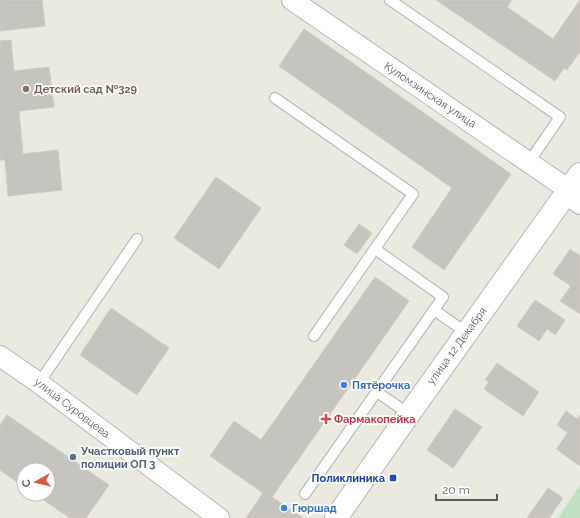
<svg xmlns="http://www.w3.org/2000/svg" width="580" height="518" viewBox="0 0 580 518" font-family="Raleway,sans-serif">
	<style>
		.green { fill: #c0e0c4 }
		.building { fill: #c6c4be; stroke: #ceccc0 }
		.lines { fill: none; stroke-linecap: round; stroke-linejoin: round }
		.service-casing { stroke: #b3b5ba; stroke-width: 12 }
		.minor-casing { stroke: #b3b5ba; stroke-width: 22 }
		.secondary-casing { stroke: #b7b8be; stroke-width: 24 }
		.service { stroke: #fff; stroke-width: 10 }
		.minor { stroke: #fff; stroke-width: 20 }
		.secondary { stroke: #fff; stroke-width: 22 }
		.education-dot { fill: #8d6e63; stroke: #fff; stroke-width: 1.5 }
		.shop-dot { fill: #3f7fe0; stroke: #fff; stroke-width: 1.5 }
		.health-dot { fill: #e0444e; stroke: #fff; stroke-width: 1.5 }
		.service-dot { fill: #5c6f8a; stroke: #fff; stroke-width: 1.5 }
		.transit-dot { fill: #1a4fb4; stroke: #fff; stroke-width: 1.5 }
		.labels { text-anchor: middle; dominant-baseline: central; stroke-width: 3.5; stroke-linejoin: round; paint-order: stroke }
		.education-label { font-size: 11px; font-weight: bold; fill: #785e54; stroke: #fff; text-anchor: start }
		.street-label { font-size: 11px; fill: #595b60; stroke: #fff }
		.shop-label { font-size: 11px; font-weight: bold; fill: #366cbe; stroke: #fff; text-anchor: start }
		.health-label { font-size: 11px; font-weight: bold; fill: #be3a42; stroke: #fff; text-anchor: start }
		.service-label { font-size: 11px; font-weight: bold; fill: #4e5e75; stroke: #fff; text-anchor: start }
		.transit-label { font-size: 11px; font-weight: bold; fill: #164399; stroke: #fff; text-anchor: end }
	</style>
	<rect width="100%" height="100%" fill="#ebeae1"/>
	<polygon class="green" points="580,485 580,518 558,518"/>
	<g class="building">
		<polygon points="0,0 42,0 45,26 0,31"/>
		<polygon points="436,0 512,0 507,7 553,39 580,0 580,52 567,70 564,68 555,81"/>
		<polygon points="304,29 511,174 444,270 412,247 452,188 279,66"/>
		<polygon points="11,40 14,71 49,67 54,107 19,111 23,154 58,150 62,190 8,196 5,160 0,160 0,41"/>
		<polygon points="216,177 261,208 219,269 174,238"/>
		<polygon points="359,224 372,233 357,254 344,245"/>
		<polygon points="570,249 580,256 580,314 560,301 571,286 553,274"/>
		<polygon points="375,277 409,301 272,497 303,518 246,518 263,493 210,456 234,421 261,440"/>
		<polygon points="535,300 565,320 555,335 547,329 539,341 517,326"/>
		<polygon points="111,308 169,348 137,395 80,355"/>
		<polygon points="497,363 539,392 523,416 484,389 489,382 485,380"/>
		<polygon points="455,409 482,427 453,468 427,450"/>
		<polygon points="566,411 577,419 580,415 580,466 556,449 568,433 557,425"/>
		<polygon points="7,415 109,485 86,518 70,518 35,494 48,494 48,470 24,470 24,487 0,470 0,425"/>
		<polygon points="548,488 563,498 549,518 527,518"/>
	</g>
	<g class="lines">
		<g class="service-casing">
			<g id="service">
				<polyline points="390,0 560,117 529,162"/>
				<polyline points="275,98 413,194 314,336"/>
				<polyline points="434,310 467,333"/>
				<polyline points="39,383 137,239"/>
				<polyline points="377,392 409,414"/>
				<polyline points="305,494 443,297 375,249"/>
			</g>
		</g>
		<g class="minor-casing">
			<g id="minor">
				<polyline points="292,0 569,190"/>
				<polyline points="566,193 580,204"/>
				<polyline points="0,356 39,383 219,518"/>
			</g>
		</g>
		<g class="secondary-casing">
			<polyline id="secondary" points="336,518 409,414 580,174"/>
		</g>
		<use href="#service" class="service"/>
		<use href="#minor" class="minor"/>
		<use href="#secondary" class="secondary"/>
	</g>
	<circle class="education-dot" cx="26" cy="89" r="4"/>
	<g class="shop-dot">
		<circle cx="344" cy="385" r="4"/>
		<circle cx="284" cy="508" r="4"/>
	</g>
	<path class="health-dot" d="M324 413h4v4h4v4h-4v4h-4v-4h-4v-4h4z"/>
	<circle class="service-dot" cx="73" cy="457" r="4"/>
	<rect class="transit-dot" x="389" y="474" width="8" height="8" rx="2"/>
	<g class="labels">
		<g class="education-label">
			<text x="34" y="89">Детский сад №329</text>
		</g>
		<g class="street-label">
			<text transform="translate(430 95) rotate(34)">Куломзинская улица</text>
			<text transform="translate(457 346) rotate(-54)">улица 12 Декабря</text>
			<text transform="translate(72 408) rotate(37)">улица Суровцева</text>
		</g>
		<g class="shop-label">
			<text x="352" y="385">Пятёрочка</text>
			<text x="292" y="508">Гюршад</text>
		</g>
		<g class="health-label">
			<text x="334" y="419">Фармакопейка</text>
		</g>
		<g class="service-label">
			<text x="81" y="451">Участковый пункт<tspan x="81" dy="13">полиции ОП 3</tspan></text>
		</g>
		<g class="transit-label">
			<text x="385" y="478">Поликлиника</text>
		</g>
	</g>
	<g transform="translate(36 482) rotate(262)"><circle r="19" fill="#ffffff" stroke="#bdbdbf"/>
	<path d="M0-3L7 15L0 10L-7 15Z" fill="#d35f3e"/>
	<text y="-6" font-size="11" font-weight="bold" text-anchor="middle" fill="#595b60">С</text>
	</g>
	<path d="M436 494v6h61v-6" fill="none" stroke="#595b60" stroke-width="2"/>
	<text x="442" y="494" font-size="12" fill="#595b60" stroke="#ffffff" stroke-width="3" paint-order="stroke">20 m</text>
</svg>
